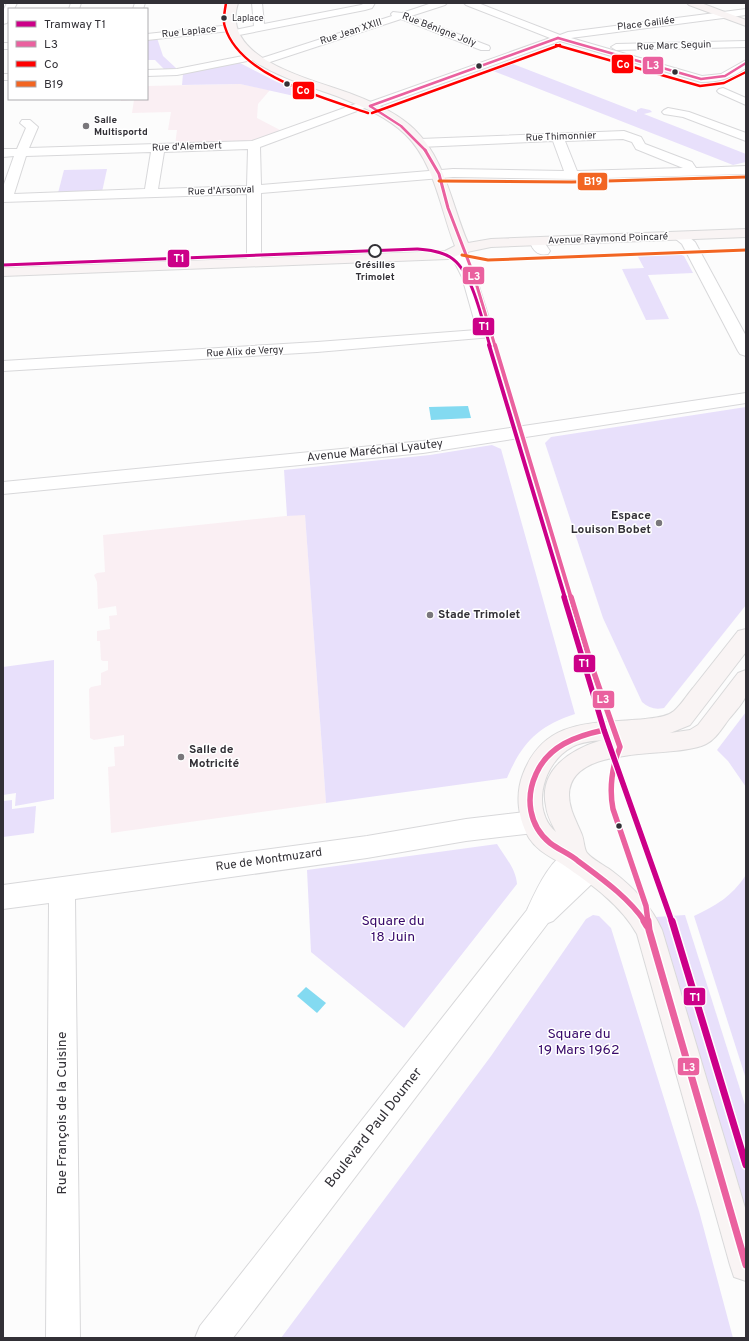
<svg xmlns="http://www.w3.org/2000/svg" width="749" height="1341" viewBox="0 0 749 1341" font-family="Overpass,sans-serif">
	<style>
		.education { fill: #faeff3 }
		.green { fill: #e8e0fb }
		.water { fill: #83daf1 }
		.lines { fill: none; stroke-linecap: round; stroke-linejoin: round }
		.minor-casing { stroke: #d8d8da; stroke-width: 2 }
		.major-casing { stroke: #d9d9da; stroke-width: 2 }
		.minor { fill: #fff; fill-rule: evenodd }
		.major { fill: #f9f4f4; fill-rule: evenodd }
		.bus-1-far4-casing { stroke: #fff; stroke-width: 4 }
		.bus-1-far3-casing { stroke: #fff; stroke-width: 5 }
		.bus-1-far2-casing { stroke: #fff; stroke-width: 6 }
		.bus-1-far1-casing { stroke: #fff; stroke-width: 8 }
		.bus-1-casing { stroke: #fff; stroke-width: 10 }
		.bus-2-casing { stroke: #fff; stroke-width: 4 }
		.bus-3-casing { stroke: #fff; stroke-width: 5 }
		.bus-1-far4 { stroke: #ea619f; stroke-width: 2.5 }
		.bus-1-far3 { stroke: #ea619f; stroke-width: 3 }
		.bus-1-far2 { stroke: #ea619f; stroke-width: 4 }
		.bus-1-far1 { stroke: #ea619f; stroke-width: 5.5 }
		.bus-1 { stroke: #ea619f; stroke-width: 7 }
		.bus-2 { stroke: #f00; stroke-width: 2.5 }
		.bus-3 { stroke: #f26522; stroke-width: 3 }
		.tram-1-far3-casing { stroke: #fff; stroke-width: 5 }
		.tram-1-far2-casing { stroke: #fff; stroke-width: 6 }
		.tram-1-far1-casing { stroke: #fff; stroke-width: 8 }
		.tram-1-casing { stroke: #fff; stroke-width: 10 }
		.tram-1-far3 { stroke: #c08; stroke-width: 3 }
		.tram-1-far2 { stroke: #c08; stroke-width: 4 }
		.tram-1-far1 { stroke: #c08; stroke-width: 5.5 }
		.tram-1 { stroke: #c08; stroke-width: 7 }
		.bus-dot { fill: #323036; stroke: #fff; stroke-width: 1.5 }
		.poi-dot { fill: #79777b; stroke: #fff; stroke-width: 1.5 }
		.stop-dot { fill: #fff; stroke: #323036; stroke-width: 2 }
		.labels { text-anchor: middle; dominant-baseline: central; stroke-width: 3; stroke-linejoin: round; paint-order: stroke }
		.far-bus-label { font-size: 9px; fill: #323036; stroke: #fff; text-anchor: start }
		.far-street-label { font-size: 10px; fill: #323036; stroke: #fff }
		.far-poi-label { font-size: 10px; font-weight: bold; fill: #323036; stroke: #fff; text-anchor: start }
		.far-stop-label { font-size: 10px; font-weight: bold; fill: #323036; stroke: #fff }
		.street-label { font-size: 12px; fill: #323036; stroke: #fff }
		.poi-label { font-size: 12px; font-weight: bold; fill: #323036; stroke: #fff; text-anchor: start }
		.near-park-label { font-size: 14px; fill: #370869; stroke: #fff }
		.near-street-label { font-size: 14px; fill: #323036; stroke: #fff }
		.line-badge { stroke: #fff; stroke-width: 1.5 }
		.badge-label { font-size: 11px; text-anchor: middle; font-weight: bold; fill: #fff }
	</style>
	<rect width="100%" height="100%" fill="#fcfcfc"/>
	<g class="education">
		<polygon points="240,84 270,90 258,104 257,118 282,131 249,142 175,145 177,130 168,130 171,112 132,113 134,100 121,101 121,99 147,99 147,86"/>
		<polygon points="305,514 326,803 111,833 108,767 115,766 114,747 124,746 124,735 94,740 90,738 89,689 91,687 101,685 101,673 108,670 108,661 103,661 101,660 100,641 97,641 97,631 110,629 109,616 117,615 116,606 98,609 97,582 94,575 97,573 105,572 103,535"/>
	</g>
	<g class="green">
		<polygon points="147,38 157,38 163,56 177,69 166,71 155,60 147,60"/>
		<polygon points="238,62 277,82 322,98 303,98 240,84 182,85 183,74 188,72"/>
		<polygon points="508,62 637,112 637,110 641,108 650,110 652,112 644,114 746,154 746,162 733,165 488,69"/>
		<polygon points="107,169 102,192 58,193 64,170"/>
		<polygon points="677,253 684,256 693,273 648,275 669,319 646,320 622,269 644,268 637,255"/>
		<path d="M746,407V605L664,708C655,710 649,708 642,702L603,618L545,443L551,437Z"/>
		<path d="M492,445L501,449L575,714C538,726 522,743 507,778L326,803L305,515L287,516L284,470L430,455Z"/>
		<polygon points="54,660 54,799 15,806 16,793 3,795 3,667"/>
		<polygon points="746,712 746,787 728,761 717,750"/>
		<polygon points="12,800 12,809 36,806 34,833 3,837 3,801"/>
		<path d="M497,844C505,857 516,869 517,884L404,1028L311,952L307,870Z"/>
		<path d="M746,875V1079L694,916C717,905 731,897 746,875Z"/>
		<polygon points="593,915 599,916 611,928 699,1211 733,1338 281,1338 491,1056 586,919"/>
		<polygon points="685,915 746,1108 746,1226 656,917"/>
	</g>
	<g class="water">
		<polygon points="468,406 471,418 431,420 429,407"/>
		<polygon points="306,987 326,1003 317,1013 297,996"/>
	</g>
	<g class="lines">
		<g class="minor-casing">
			<g id="minor">
				<polygon points="7,3 17,3 14,9 9,9 9,19 7,23 3,24 3,11"/>
				<polygon points="71,3 81,3 79,9 69,9"/>
				<polygon points="135,3 145,3 143,9 133,9"/>
				<polygon points="252,3 262,3 264,24 361,5 365,3 375,3 372,8 365,10 234,36 230,35 229,33 230,31 147,40 147,34 231,25 235,26 236,28 235,30 254,26"/>
				<polygon points="432,3 447,3 445,5 411,16 489,46 490,48 489,50 481,50 401,19 264,64 260,65 255,62 256,60 392,16 391,14 393,12 402,13"/>
				<path d="M464,3H478L560,35L568,32L746,9V15L571,38L702,76L721,74L746,60V68C732,78 719,82 701,82L560,41L374,108L370,109L365,108L260,147L261,185L453,169L564,171L553,141L420,147L416,146L414,143L416,140L420,139L624,131L641,137L645,144L692,162L696,168L746,166V174L572,179L453,177L261,193V262L259,265L254,266L249,265L247,262V194L3,202V187L14,156L3,157V149H17L26,128L20,123L22,120H30L38,127L29,148L252,141L361,102L365,101L370,102L550,38L466,5ZM623,139L632,142L636,149L683,168L577,171L565,141ZM248,149L247,186L158,189L164,152ZM151,152L145,189L14,194L26,156Z"/>
				<polygon points="746,41 746,47 616,50 611,47 616,44"/>
				<rect x="3" y="43" width="6" height="6"/>
				<polygon points="253,54 257,55 258,57 257,59 177,75 147,76 147,70 177,69"/>
				<rect x="3" y="74" width="6" height="6"/>
				<polygon points="723,88 746,98 746,105 719,93 717,91 719,89"/>
				<polygon points="668,108 689,112 746,133 746,141 683,117 664,114 662,112 664,110"/>
				<polygon points="679,232 684,233 695,242 746,336 746,356 740,354 738,351 682,244 672,236 674,233"/>
				<path d="M537,238L542,239L550,251L548,254C538,256 533,251 530,242L532,239Z"/>
				<polygon points="463,244 468,245 470,248 466,257 476,277 494,334 492,337 317,352 3,371 3,361 317,342 477,330 462,277 452,257 458,245"/>
				<polygon points="746,393 746,403 423,453 3,494 3,482 423,441"/>
				<polygon points="534,811 543,814 546,822 543,830 534,833 466,841 367,858 75,899 80,1338 46,1338 49,903 3,909 3,885 367,836 466,819"/>
				<path d="M575,847L584,850L587,859L598,862L602,870L598,878L553,921L548,923L233,1338H195L200,1326L527,910C537,888 551,856 575,847Z"/>
			</g>
		</g>
		<g class="major-casing">
			<g id="major">
				<path d="M228,3H238C219,61 317,80 354,95C375,103 397,113 414,129C446,160 451,204 468,243L491,239L746,229V237L491,247L467,252L448,259L3,276V268L445,251L455,246C440,208 435,163 405,134C388,118 366,108 344,99C307,84 208,62 228,3Z"/>
				<polygon points="687,3 701,3 746,20 746,26 689,5"/>
				<path d="M746,629V652L690,725L670,733L690,730L698,725L738,673L746,670C746,678 748,687 746,695C745,701 733,714 729,719C722,728 716,739 706,744C674,760 570,742 569,795C569,810 577,822 582,835C584,840 584,849 587,853C593,860 604,865 612,871C633,887 651,905 662,930L746,1211V1281L734,1277L730,1265L637,934C621,905 591,884 565,866C552,857 538,852 529,838C518,819 515,795 523,774C545,717 594,724 645,719C654,718 667,717 674,711C681,705 687,695 693,688C708,669 723,650 738,631ZM602,740C572,749 538,769 546,806C547,816 552,824 556,832C530,810 543,762 572,747C581,742 592,741 602,740Z"/>
			</g>
		</g>
		<use href="#minor" class="minor"/>
		<use href="#major" class="major"/>
		<g class="bus-1-far4-casing">
			<g id="bus-1-far4">
				<polyline points="558,38 701,79 725,76 746,63"/>
				<polyline points="370,106 401,126 426,151"/>
				<polyline points="370,106 558,38"/>
			</g>
		</g>
		<g class="bus-1-far3-casing">
			<polyline id="bus-1-far3" points="425,150 439,174 448,208 473,273 495,346"/>
		</g>
		<g class="bus-1-far2-casing">
			<polyline id="bus-1-far2" points="495,345 571,598"/>
		</g>
		<g class="bus-1-far1-casing">
			<g id="bus-1-far1">
				<path d="M571,597L593,670L620,747C612,766 609,789 613,809L646,906L648,922"/>
				<path d="M591,687L604,730C576,736 548,746 536,774C525,798 529,826 550,843C559,850 570,854 578,861C602,879 628,897 645,922"/>
			</g>
		</g>
		<g class="bus-1-casing">
			<g id="bus-1">
				<polyline points="644,921 647,926"/>
				<polyline points="648,921 649,930 746,1265"/>
			</g>
		</g>
		<g class="bus-2-casing">
			<g id="bus-2">
				<path d="M226,3C225,11 222,20 225,27C240,77 325,98 368,113"/>
				<polyline points="556,45 700,86 724,83 746,72"/>
				<polyline points="372,113 560,45"/>
			</g>
		</g>
		<g class="bus-3-casing">
			<g id="bus-3">
				<polyline points="439,181 572,182 746,177"/>
				<polyline points="462,255 488,260 746,250"/>
			</g>
		</g>
		<use href="#bus-1-far4" class="bus-1-far4"/>
		<use href="#bus-1-far3" class="bus-1-far3"/>
		<use href="#bus-1-far2" class="bus-1-far2"/>
		<use href="#bus-1-far1" class="bus-1-far1"/>
		<use href="#bus-1" class="bus-1"/>
		<use href="#bus-2" class="bus-2"/>
		<use href="#bus-3" class="bus-3"/>
		<g class="tram-1-far3-casing">
			<path id="tram-1-far3" d="M3,265L417,249C428,250 440,251 450,257C473,271 482,321 490,346"/>
		</g>
		<g class="tram-1-far2-casing">
			<polyline id="tram-1-far2" points="489,345 565,598"/>
		</g>
		<g class="tram-1-far1-casing">
			<polyline id="tram-1-far1" points="564,597 604,730 672,922"/>
		</g>
		<g class="tram-1-casing">
			<polyline id="tram-1" points="672,921 746,1165"/>
		</g>
		<use href="#tram-1-far3" class="tram-1-far3"/>
		<use href="#tram-1-far2" class="tram-1-far2"/>
		<use href="#tram-1-far1" class="tram-1-far1"/>
		<use href="#tram-1" class="tram-1"/>
	</g>
	<g class="bus-dot">
		<circle cx="224" cy="18" r="3.5"/>
		<circle cx="479" cy="66" r="3.5"/>
		<circle cx="675" cy="72" r="3.5"/>
		<circle cx="287" cy="84" r="3.5"/>
		<circle cx="619" cy="826" r="3.5"/>
	</g>
	<g class="poi-dot">
		<circle cx="86" cy="126" r="4"/>
		<circle cx="659" cy="523" r="4"/>
		<circle cx="430" cy="615" r="4"/>
		<circle cx="181" cy="757" r="4"/>
	</g>
	<circle class="stop-dot" cx="375" cy="251" r="6"/>
	<g class="labels">
		<g class="far-bus-label">
			<text x="232" y="18">Laplace</text>
		</g>
		<g class="far-street-label">
			<text transform="translate(646 24) rotate(-7)">Place Galilée</text>
			<text transform="translate(439 30) rotate(21)">Rue Bénigne Joly</text>
			<text transform="translate(189 32) rotate(-6)">Rue Laplace</text>
			<text transform="translate(351 32) rotate(-18)">Rue Jean XXIII</text>
			<text transform="translate(674 46) rotate(-2)">Rue Marc Seguin</text>
			<text transform="translate(561 137) rotate(-2)">Rue Thimonnier</text>
			<text transform="translate(187 147) rotate(-2)">Rue d'Alembert</text>
			<text transform="translate(221 191) rotate(-2)">Rue d'Arsonval</text>
			<text transform="translate(608 239) rotate(-2)">Avenue Raymond Poincaré</text>
			<text transform="translate(245 352) rotate(-3)">Rue Alix de Vergy</text>
		</g>
		<g class="far-poi-label">
			<text x="94" y="120">Salle<tspan x="94" dy="12">Multisportd</tspan></text>
		</g>
		<g class="far-stop-label">
			<text x="375" y="265">Grésilles<tspan x="375" dy="12">Trimolet</tspan></text>
		</g>
		<g class="street-label">
			<text transform="translate(375 451) rotate(-6)">Avenue Maréchal Lyautey</text>
			<text transform="translate(269 860) rotate(-8)">Rue de Montmuzard</text>
		</g>
		<g class="poi-label">
			<text x="651" y="516" text-anchor="end">Espace<tspan x="651" dy="14">Louison Bobet</tspan></text>
			<text x="438" y="615">Stade Trimolet</text>
			<text x="189" y="750">Salle de<tspan x="189" dy="14">Motricité</tspan></text>
		</g>
		<g class="near-park-label">
			<text x="393" y="921">Square du<tspan x="393" dy="16">18 Juin</tspan></text>
			<text x="579" y="1034">Square du<tspan x="579" dy="16">19 Mars 1962</tspan></text>
		</g>
		<g class="near-street-label">
			<text transform="translate(62 1113) rotate(-90)">Rue François de la Cuisine</text>
			<text transform="translate(374 1128) rotate(-52)">Boulevard Paul Doumer</text>
		</g>
	</g>
	<g class="line-badge">
		<rect x="611" y="54" width="23" height="20" rx="4" fill="#f00"/>
		<rect x="642" y="56" width="22" height="19" rx="4" fill="#ea619f"/>
		<rect x="292" y="81" width="23" height="19" rx="4" fill="#f00"/>
		<rect x="577" y="172" width="31" height="19" rx="4" fill="#f26522"/>
		<rect x="167" y="249" width="23" height="19" rx="4" fill="#c08"/>
		<rect x="462" y="266" width="23" height="19" rx="4" fill="#ea619f"/>
		<rect x="472" y="317" width="23" height="19" rx="4" fill="#c08"/>
		<rect x="573" y="654" width="23" height="19" rx="4" fill="#c08"/>
		<rect x="592" y="690" width="23" height="19" rx="4" fill="#ea619f"/>
		<rect x="683" y="987" width="23" height="19" rx="4" fill="#c08"/>
		<rect x="677" y="1057" width="23" height="19" rx="4" fill="#ea619f"/>
	</g>
	<g class="badge-label">
		<text x="623" y="68">Co</text>
		<text x="653" y="69">L3</text>
		<text x="303" y="94">Co</text>
		<text x="593" y="185">B19</text>
		<text x="179" y="262">T1</text>
		<text x="474" y="280">L3</text>
		<text x="484" y="330">T1</text>
		<text x="584" y="667">T1</text>
		<text x="603" y="703">L3</text>
		<text x="695" y="1001">T1</text>
		<text x="689" y="1071">L3</text>
	</g>
	<rect width="749" height="1341" fill="none" stroke="#323036" stroke-width="8"/>
	<rect x="8" y="8" width="140" height="92" fill="#ffffff" stroke="#adacaf"/>
	<rect x="16" y="21" width="20" height="6" fill="#cc0088" stroke="#adacaf"/>
	<text x="44" y="28" font-size="12" fill="#323036">Tramway T1</text>
	<rect x="16" y="41" width="20" height="6" fill="#ea619f" stroke="#adacaf"/>
	<text x="44" y="48" font-size="12" fill="#323036">L3</text>
	<rect x="16" y="61" width="20" height="6" fill="#ff0000" stroke="#adacaf"/>
	<text x="44" y="68" font-size="12" fill="#323036">Co</text>
	<rect x="16" y="81" width="20" height="6" fill="#f26522" stroke="#adacaf"/>
	<text x="44" y="88" font-size="12" fill="#323036">B19</text>
</svg>
